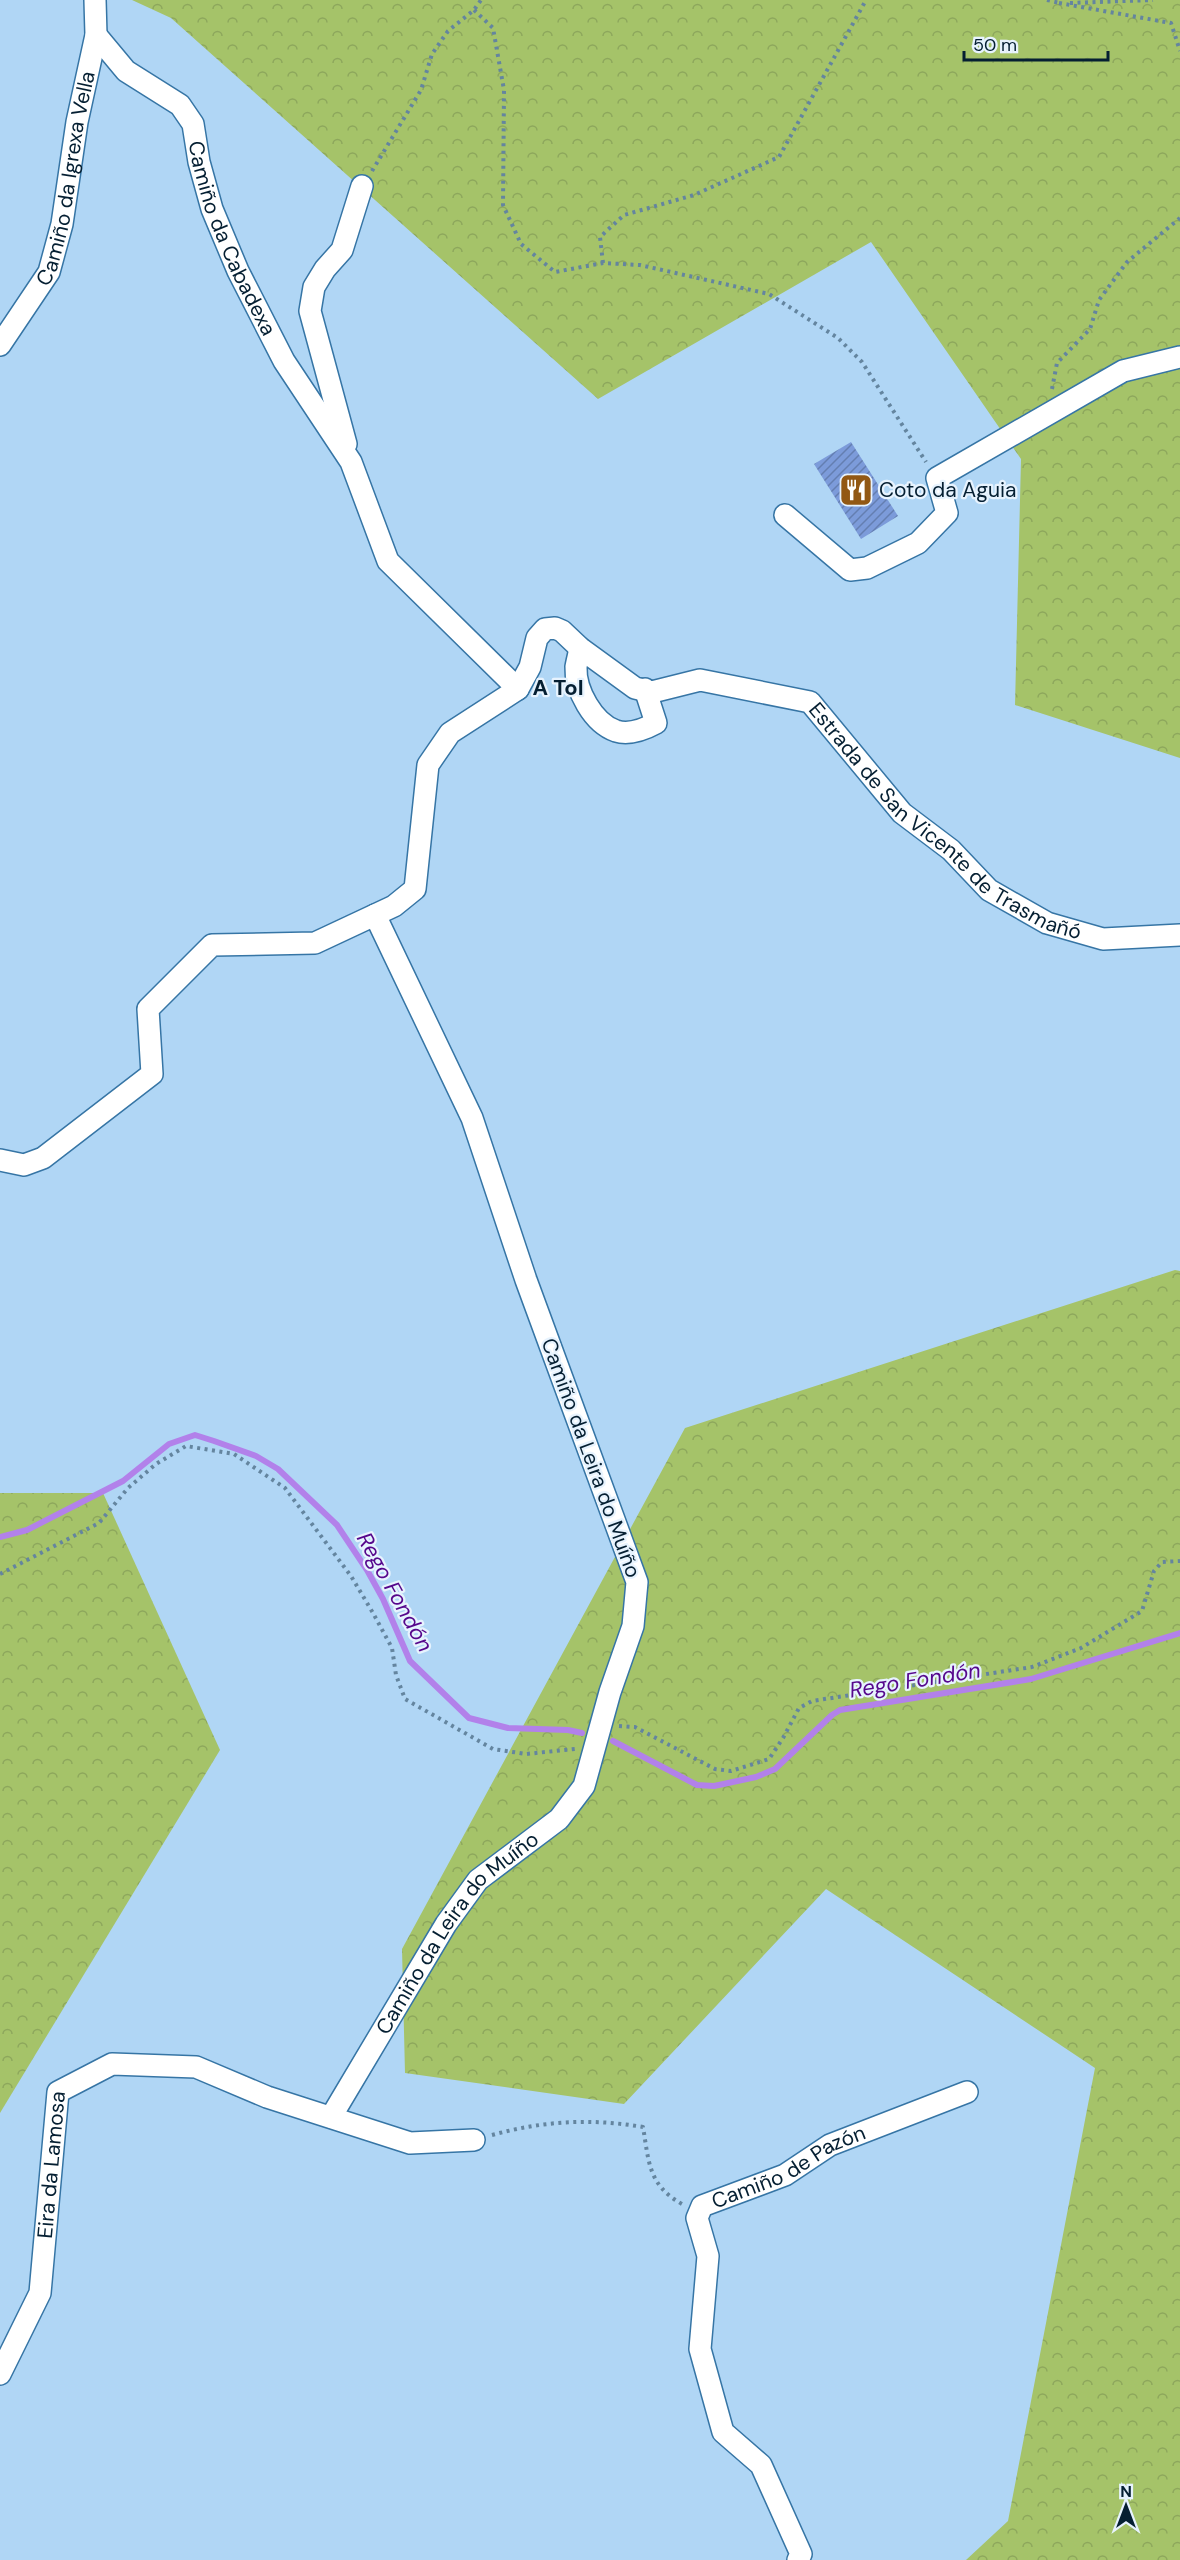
<svg xmlns="http://www.w3.org/2000/svg" width="1180" height="2560" viewBox="0 0 1180 2560" font-family="'DM Sans',sans-serif">
	<style>
		.forest { fill: url(#forest-crowns) }
		.lines { fill: none; stroke-linecap: round; stroke-linejoin: round }
		.stream { stroke: #b281ea; stroke-width: 6 }
		.building { fill: url(#building-hatch) }
		.street-casing { stroke: #3675a5; stroke-width: 24 }
		.path { stroke: #64859f; stroke-width: 4; stroke-dasharray: 3 4.5; stroke-linecap: butt }
		.street { stroke: #fff; stroke-width: 21 }
		.labels { text-anchor: middle; dominant-baseline: central; stroke-width: 4.5; stroke-linejoin: round; paint-order: stroke }
		.street-label { font-size: 21px; fill: #051f32; stroke: #e7f3fe }
		.poi-label { font-size: 21px; fill: #051f32; stroke: #e7f3fe; text-anchor: start }
		.neighbourhood-label { font-size: 22px; font-weight: bold; fill: #051f32; stroke: #e7f3fe }
		.water-label { font-size: 22px; font-style: italic; fill: #56078c; stroke: #e7f3fe }
	</style>
	<defs>
		<pattern id="forest-crowns" width="20" height="18" patternUnits="userSpaceOnUse" patternTransform="scale(1.5)"><rect width="20" height="18" fill="#a5c369"/><path d="M2 6a3 3 0 1 1 6 0M12 15a3 3 0 1 1 6 0" fill="none" stroke="#8da75c"/></pattern>
		<pattern id="building-hatch" width="6" height="6" patternUnits="userSpaceOnUse" patternTransform="scale(1.5)"><rect width="6" height="6" fill="#7c9bda"/><path d="M-1 1l2-2M0 6l6-6M5 7l2-2" fill="none" stroke="#647eb1"/></pattern>
	</defs>
	<rect width="100%" height="100%" fill="#b0d6f5"/>
	<g class="forest">
		<polygon points="132,0 1180,0 1180,758 1015,705 1021,459 871,242 598,399 171,18"/>
		<polygon points="1175,1270 1180,1271 1180,2560 966,2560 1008,2521 1095,2068 826,1889 624,2104 405,2073 402,1949 685,1428"/>
		<polygon points="0,1493 103,1493 220,1750 0,2113"/>
	</g>
	<g class="lines">
		<g class="stream">
			<polyline points="0,1537 27,1530 123,1481 169,1444 195,1435 214,1441 256,1456 278,1469 337,1525 367,1570 383,1599 410,1661 469,1718 508,1728 568,1730 582,1733"/>
			<polyline points="613,1741 697,1785 714,1786 756,1777 775,1769 832,1715 840,1710 1031,1679 1180,1633"/>
		</g>
	</g>
	<polygon class="building" points="851,442 898,516 861,539 814,464"/>
	<g class="lines">
		<g class="street-casing">
			<g id="street">
				<path id="s1" d="M96,35L126,71L180,105L193,124L199,162L212,209L238,271L284,361L351,462L388,561L518,689"/>
				<path id="s2" d="M0,345L49,272L62,224L77,122L96,35L95,0"/>
				<polyline points="346,444 310,311 314,287 325,269 342,250 362,186"/>
				<polyline points="785,515 850,570 867,568 918,543 947,513 937,478 1123,371 1180,357"/>
				<path d="M580,648C579,654 577,661 576,667C575,690 593,723 616,731C629,735 645,729 656,723L645,689"/>
				<path id="s3" d="M0,1160L24,1165L43,1158L152,1074L148,1009L212,945L315,943L394,906L415,889L428,765L450,733L518,689L530,667L537,638L545,629L555,628L562,631L580,648L635,688L652,692L700,680L810,702L902,813L951,850L989,890L1047,923L1103,939L1180,935"/>
				<path id="s4" d="M331,2117L446,1924L478,1880L559,1819L584,1786L610,1692L633,1626L637,1582L526,1280L472,1118L375,915"/>
				<path id="s5" d="M0,2374L40,2293L58,2092L112,2064L196,2067L267,2097L410,2143L474,2140"/>
				<path id="s6" d="M798,2560L801,2554L761,2465L723,2432L700,2349L708,2256L697,2218L702,2206L785,2175L830,2145L967,2092"/>
			</g>
		</g>
		<g class="path">
			<polyline points="1047,0 1060,3"/>
			<polyline points="1059,3 1171,23 1180,51"/>
			<polyline points="1070,3 1153,0"/>
			<polyline points="474,10 493,28 504,90 503,205 521,244 555,272 603,263 640,265 769,294 838,338 862,362 926,462"/>
			<polyline points="372,171 421,90 432,54 448,31 474,10 481,0"/>
			<polyline points="603,263 600,237 624,215 694,195 779,157 866,0"/>
			<polyline points="1052,389 1057,363 1090,329 1099,300 1127,262 1180,218"/>
			<polyline points="0,1574 99,1523 128,1488 156,1464 186,1446 234,1454 285,1488 351,1576 373,1613 392,1648 396,1675 405,1699 493,1749 526,1754 575,1749"/>
			<polyline points="619,1726 635,1727 715,1769 731,1771 769,1759 783,1738 799,1708 812,1701 1032,1667 1081,1648 1142,1611 1154,1571 1162,1562 1180,1561"/>
			<path d="M492,2135C543,2121 590,2118 643,2127C649,2162 648,2185 682,2204"/>
		</g>
		<use href="#street" class="street"/>
	</g>
	<defs>
		<g id="restaurant-square" transform="scale(1.725)"><rect x="-9" y="-9" width="18" height="18" rx="4" fill="#925814" stroke="#e7f3fe"/><path d="M-5-6h1v4h1v-4h1v4h1v-4h1v5L-1.5 .5V6h-2V.5L-5-1ZM5-6V6H3V1.5H1.5Q1.5-4 5-6Z" fill="#fff"/></g>
	</defs>
	<g fill-rule="evenodd">
		<use href="#restaurant-square" x="856" y="490"/>
	</g>
	<g class="labels">
		<g class="street-label">
			<text stroke="none"><textPath href="#s2" startOffset="183">Camiño da Igrexa Vella</textPath></text>
			<text stroke="none"><textPath href="#s1" startOffset="255">Camiño da Cabadexa</textPath></text>
			<text stroke="none"><textPath href="#s3" startOffset="1340">Estrada de San Vicente de Trasmañó</textPath></text>
			<text transform="translate(591 1458) rotate(70)">Camiño da Leira do Muíño</text>
			<text stroke="none"><textPath href="#s4" startOffset="225">Camiño da Leira do Muíño</textPath></text>
			<text stroke="none"><textPath href="#s6" startOffset="482">Camiño de Pazón</textPath></text>
			<text stroke="none"><textPath href="#s5" startOffset="219">Eira da Lamosa</textPath></text>
		</g>
		<g class="poi-label">
			<text x="879" y="490">Coto da Aguia</text>
		</g>
		<g class="neighbourhood-label">
			<text x="558" y="687">A Tol</text>
		</g>
		<g class="water-label">
			<text transform="translate(395 1592) rotate(61)">Rego Fondón</text>
			<text transform="translate(915 1680) rotate(-9)">Rego Fondón</text>
		</g>
	</g>
	<g transform="translate(1126 2506)" stroke="#e7f3fe" stroke-width="4.5" paint-order="stroke">
	<path d="M0-4.5L10 22L0 15L-10 22Z" fill="#051f32"/>
	<text y="-9" font-size="16" font-weight="bold" text-anchor="middle" fill="#051f32">N</text>
	</g>
	<path d="M964 51v9h144v-9" fill="none" stroke="#051f32" stroke-width="3"/>
	<text x="973" y="51" font-size="18" fill="#051f32" stroke="#e7f3fe" stroke-width="4.5" paint-order="stroke">50 m</text>
</svg>
